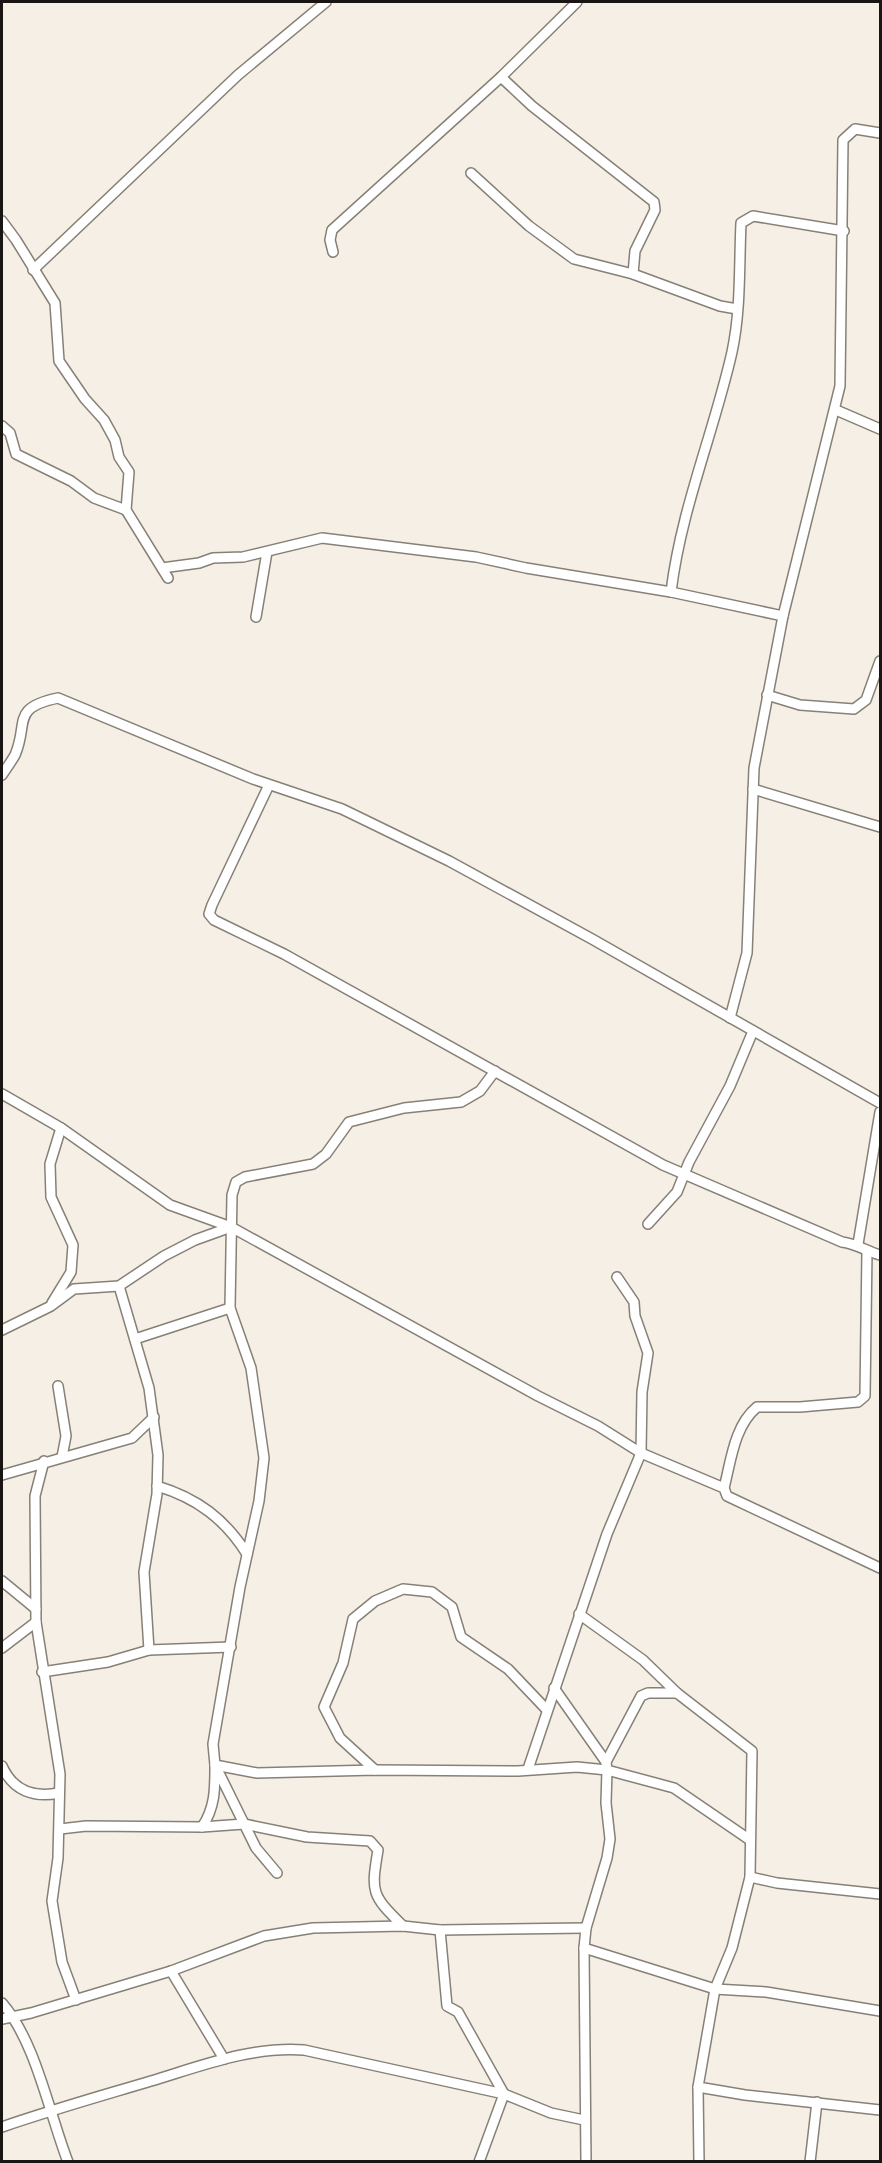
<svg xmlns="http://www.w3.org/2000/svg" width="882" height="2163" viewBox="0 0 882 2163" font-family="'Space Grotesk',sans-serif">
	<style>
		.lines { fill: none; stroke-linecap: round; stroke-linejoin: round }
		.street-casing { stroke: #868077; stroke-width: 12 }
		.street { stroke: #fff; stroke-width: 9 }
	</style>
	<rect width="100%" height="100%" fill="#f6efe5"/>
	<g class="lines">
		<g class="street-casing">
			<g id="street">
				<polyline points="501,77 532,106 654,202 655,210 635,251 633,274"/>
				<polyline points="471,173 529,226 574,259 633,274 720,306 737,309"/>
				<polyline points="2,221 16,240 55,303 59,361 85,399 104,420 115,440 119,457 129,472 126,510 168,578"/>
				<polyline points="333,252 330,240 332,230 501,77 577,2"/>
				<polyline points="33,270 238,75 326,2"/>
				<polyline points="836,410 880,429"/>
				<polyline points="2,426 10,433 16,454 71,481 94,498 126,510"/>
				<polyline points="162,568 199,563 213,558 243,557 322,538 476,557 526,568 671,592 783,616"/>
				<path d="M671,592C681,509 714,432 732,352C741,310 739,266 741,223L753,216L844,231"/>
				<polyline points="256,617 267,552"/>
				<polyline points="767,695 800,705 854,709 866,700 880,661"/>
				<path d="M2,775C6,769 11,762 15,755C29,723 10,708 58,698L253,779L342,809L449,861L592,939L880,1103"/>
				<path d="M269,785L212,905L209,914L214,920L284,954L663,1165L842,1242C857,1244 866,1251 880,1255"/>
				<polyline points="753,789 880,827"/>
				<polyline points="730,1018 747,953 754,768 783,616 840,386 843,140 855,129 880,133"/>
				<polyline points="495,1071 480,1091 461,1102 404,1108 349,1122 326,1154 313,1164 245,1177 236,1182 232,1195 230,1308 251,1368 264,1458 259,1501 240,1587 213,1744 215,1765 257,1773 375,1770 518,1771 577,1767 607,1770 606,1803 610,1839 607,1858 586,1928 584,1948 586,2162"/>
				<polyline points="2,1094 61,1128 170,1205 231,1227 538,1396 598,1426 641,1453 724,1488 727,1496 880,1568"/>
				<polyline points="648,1224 677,1192 689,1162 730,1086 753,1031"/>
				<polyline points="858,1244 880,1112"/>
				<polyline points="119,1286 149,1388 158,1455 157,1494 144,1572 149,1650"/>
				<polyline points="52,1303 71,1272 73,1245 51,1197 50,1164 61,1128"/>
				<polyline points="2,1330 51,1306 74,1289 119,1286 164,1256 195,1240 231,1227"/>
				<polyline points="135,1339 230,1308"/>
				<polyline points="58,1386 66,1436 62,1457"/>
				<polyline points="44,1461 35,1496 36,1622 60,1774 58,1858 52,1901 62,1962 76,2000"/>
				<polyline points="2,1475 132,1438 154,1417"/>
				<path d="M157,1486C197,1498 225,1519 247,1554"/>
				<path d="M724,1488C731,1461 734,1426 757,1407H800L858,1402L865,1396L867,1251"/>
				<polyline points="2,1581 36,1609"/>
				<polyline points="579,1614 643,1660 677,1693 752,1751 750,1877 732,1948 715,1989 698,2087 745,2095 880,2110"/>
				<polyline points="2,1648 36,1622"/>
				<polyline points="42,1672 108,1662 149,1650 231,1647"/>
				<polyline points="554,1688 606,1762"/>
				<polyline points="677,1693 648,1693 641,1696 606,1762 607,1770 674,1788 750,1840"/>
				<polyline points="215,1765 256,1848 277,1873"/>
				<path d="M2,1766C13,1791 34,1798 59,1793"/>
				<polyline points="528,1769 607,1534 641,1453 642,1392 648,1353 635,1316 634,1302 617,1277"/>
				<polyline points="375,1770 340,1738 324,1707 343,1663 353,1619 375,1601 403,1589 432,1592 452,1607 461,1637 508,1669 547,1710"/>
				<path d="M202,1827C215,1808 215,1789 215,1767"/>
				<path d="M60,1829L86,1826L202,1827L244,1824L307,1837L370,1841L378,1850C371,1892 371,1895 403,1926"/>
				<polyline points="750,1877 777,1883 880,1894"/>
				<polyline points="440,1930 447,2006 458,2012 504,2094 479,2162"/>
				<polyline points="584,1948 715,1989 766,1992 880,2011"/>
				<polyline points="171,1971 224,2059"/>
				<path d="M2,2003C36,2042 49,2113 68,2162"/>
				<polyline points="2,2019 31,2013 171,1971 264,1936 313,1928 403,1926 440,1930 586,1928"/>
				<polyline points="698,2087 699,2162"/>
				<path d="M2,2127C51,2110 101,2096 151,2081C201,2066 252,2046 304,2050L504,2094L551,2113L584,2120"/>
				<polyline points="810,2162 817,2102"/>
			</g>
		</g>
		<use href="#street" class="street"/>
	</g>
	<rect width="882" height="2163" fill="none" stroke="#181512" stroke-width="6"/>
</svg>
